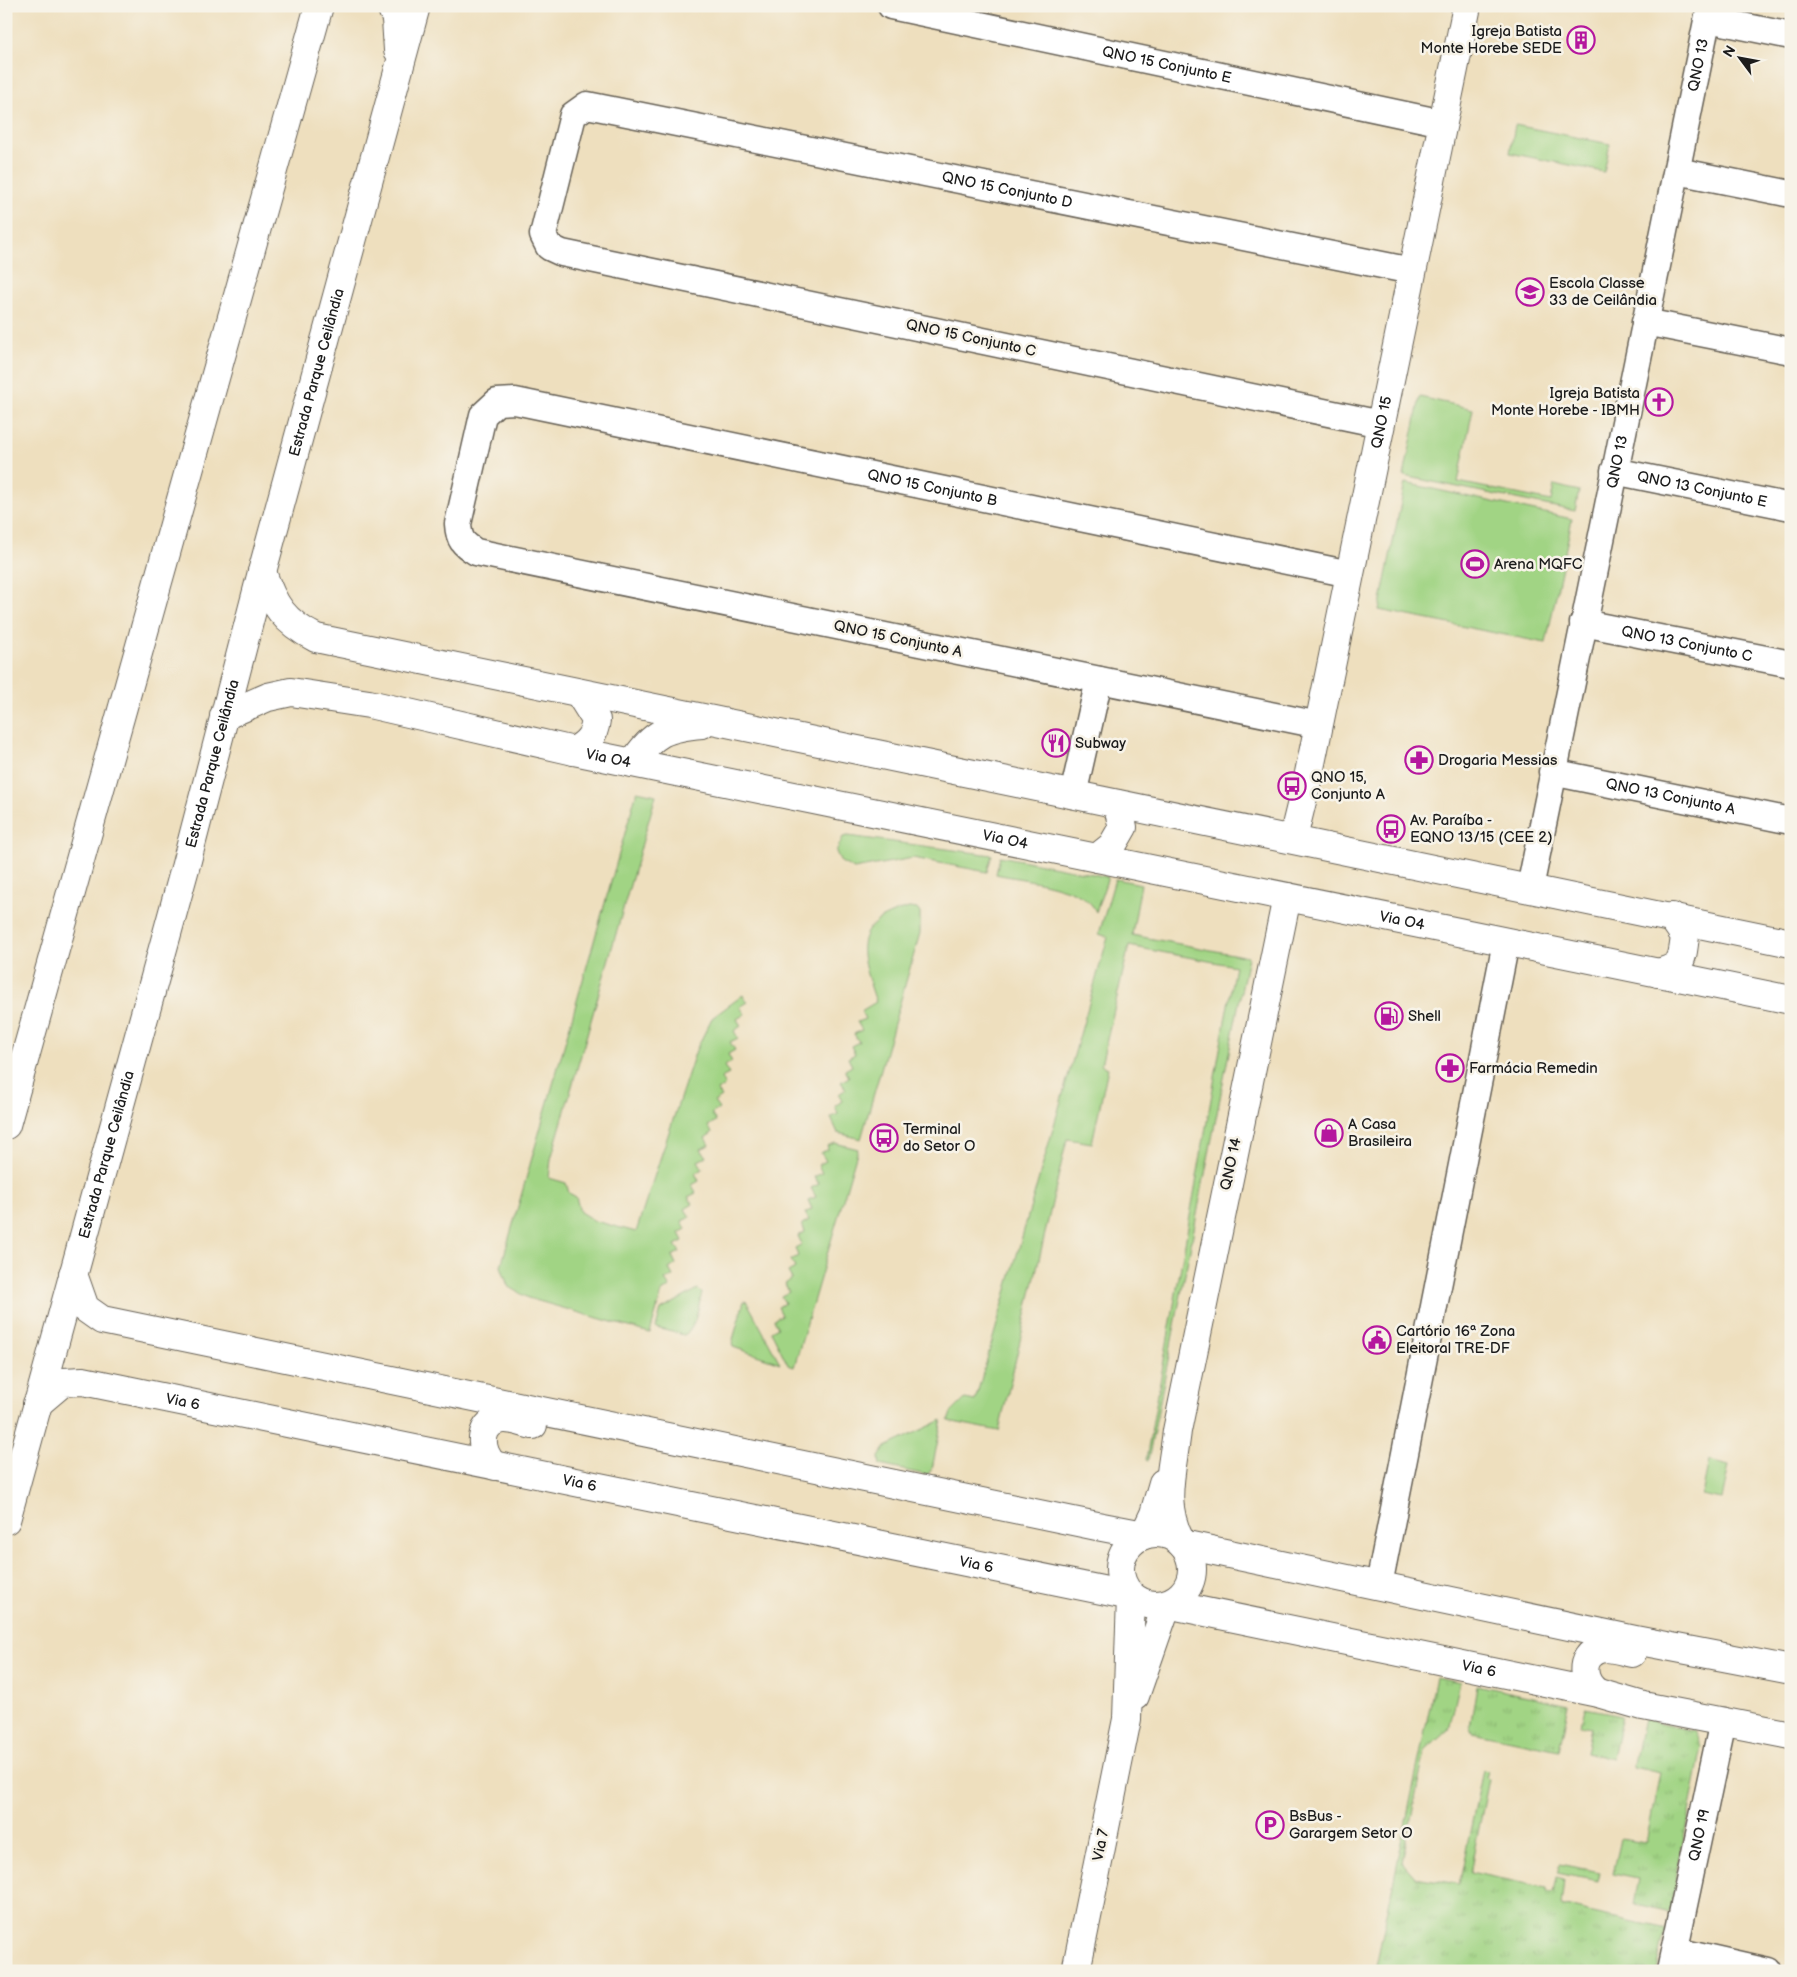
<svg xmlns="http://www.w3.org/2000/svg" width="1797" height="1977" viewBox="0 0 1797 1977" font-family="'Balsamiq Sans',sans-serif">
	<style>
		.grass { fill: url(#grass-tufts); stroke: #5e7850 }
		.green { fill: #a1d484; stroke: #5e7850 }
		.lines { fill: none; stroke-linecap: round; stroke-linejoin: round }
		.minor-casing { stroke: #666055; stroke-width: 29 }
		.major-casing { stroke: #666055; stroke-width: 30 }
		.highway-casing { stroke: #666055; stroke-width: 30 }
		.minor { stroke: #fff; stroke-width: 26 }
		.major { stroke: #fff; stroke-width: 28 }
		.highway { stroke: #fff; stroke-width: 28 }
		.labels { text-anchor: middle; dominant-baseline: central; stroke-width: 5; stroke-linejoin: round; paint-order: stroke }
		.poi-label { font-size: 15px; fill: #1c1c1c; stroke: #f7f3e8; text-anchor: start }
		.street-label { font-size: 15px; fill: #1c1c1c; stroke: #f7f3e8 }
	</style>
	<defs>
		<pattern id="grass-tufts" width="24" height="20" patternUnits="userSpaceOnUse" patternTransform="scale(1.25)"><rect width="24" height="20" fill="#a1d484"/><path d="M3 7l-1-3M5 7V3M7 7l1-3M15 17l-1-3M17 17v-4M19 17l1-3" fill="none" stroke="#8ab571"/></pattern>
	</defs>
	<rect width="100%" height="100%" fill="#f7f3e8"/>
	<filter id="ink" filterUnits="userSpaceOnUse"><feTurbulence type="fractalNoise" baseFrequency=".02" numOctaves="2"/><feDisplacementMap in="SourceGraphic" scale="10" xChannelSelector="R" yChannelSelector="G"/><feConvolveMatrix kernelMatrix="1 2 1 2 8 2 1 2 1" color-interpolation-filters="sRGB"/></filter>
	<filter id="wash" filterUnits="userSpaceOnUse"><feTurbulence type="fractalNoise" baseFrequency=".0096" numOctaves="4" result="noise"/><feDisplacementMap in="SourceGraphic" scale="20" xChannelSelector="R" yChannelSelector="G"/><feGaussianBlur stdDeviation="1.12" result="paint"/><feColorMatrix in="noise" values="0 0 0 0 0 0 0 0 0 0 0 0 0 0 0 0 0 1.4 0 .05"/><feComposite in="paint" operator="in"/></filter>
	<g filter="url(#wash)">
		<rect width="100%" height="100%" fill="#eedfbe"/>
		<g class="grass">
			<polygon points="1436,1677 1460,1682 1449,1729 1425,1751 1402,1862 1415,1877 1459,1884 1483,1770 1488,1771 1486,1778 1489,1779 1470,1872 1547,1888 1547,1891 1553,1892 1556,1877 1564,1879 1561,1906 1666,1929 1657,1971 1375,1971"/>
			<polygon points="1477,1685 1569,1705 1559,1750 1472,1732 1470,1728"/>
			<polygon points="1585,1708 1622,1715 1613,1759 1586,1753 1591,1727 1581,1725"/>
			<polygon points="1643,1720 1694,1731 1702,1747 1669,1913 1633,1904 1638,1879 1613,1874 1621,1839 1646,1843 1660,1773 1633,1767"/>
			<polygon points="1560,1864 1600,1872 1598,1881 1557,1873"/>
		</g>
		<g class="green">
			<polygon points="1515,125 1610,144 1604,172 1510,153"/>
			<polygon points="1420,397 1473,409 1458,482 1551,501 1554,485 1579,491 1575,511 1404,476"/>
			<polygon points="1405,483 1572,519 1546,643 1379,610"/>
			<polygon points="637,791 656,795 551,1159 549,1178 566,1183 569,1193 576,1197 580,1212 595,1221 636,1232 696,1050 712,1018 743,995 748,1002 740,1007 745,1014 737,1019 741,1026 734,1031 738,1038 730,1042 735,1050 728,1054 732,1062 724,1066 729,1074 721,1078 725,1086 717,1090 722,1097 714,1102 719,1109 711,1114 716,1121 708,1126 712,1133 705,1138 709,1145 701,1149 706,1157 698,1161 703,1169 695,1173 699,1181 692,1185 696,1193 688,1197 693,1204 685,1209 690,1217 682,1221 686,1229 679,1233 683,1241 675,1245 680,1252 672,1256 676,1264 669,1269 673,1276 665,1280 670,1287 662,1292 650,1333 528,1298 508,1286 501,1266"/>
			<polygon points="848,836 992,855 987,872 913,858 854,869 841,862 836,852 843,837"/>
			<path d="M1000,856L1108,877L1096,912C1086,885 1022,880 996,874Z"/>
			<polygon points="1115,879 1141,884 1132,935 1248,957 1148,1461 1146,1460 1235,966 1129,946 1101,1065 1108,1068 1092,1143 1067,1139 999,1431 948,1421 951,1413 965,1399 975,1401 1108,937 1099,934"/>
			<path d="M909,908L917,909L920,913V933L861,1139L838,1133L831,1118L838,1114L835,1106L842,1101L839,1094L846,1089L841,1082L849,1077L845,1070L852,1066L848,1058L855,1054L851,1046L859,1042L854,1034L862,1030L857,1022L865,1019L861,1011L876,1002C860,954 847,924 909,908Z"/>
			<polygon points="835,1143 858,1149 794,1367 788,1365 771,1331 778,1327 774,1319 782,1315 778,1307 785,1303 781,1296 789,1292 785,1284 792,1279 788,1272 795,1268 791,1260 798,1256 795,1248 802,1244 798,1236 805,1232 802,1224 809,1220 805,1213 812,1209 808,1200 816,1197 811,1188 819,1184 814,1177 822,1173 818,1165 826,1161 821,1153 828,1149 827,1146"/>
			<path d="M698,1289L702,1293C698,1306 696,1329 684,1335L656,1328L661,1310Z"/>
			<polygon points="744,1301 747,1302 780,1363 733,1347 732,1343"/>
			<polygon points="942,1420 932,1469 927,1475 880,1465 879,1457 886,1447"/>
			<polygon points="1709,1461 1729,1466 1722,1499 1702,1495"/>
		</g>
	</g>
	<g filter="url(#ink)">
		<g class="lines">
			<g class="minor-casing">
				<g id="minor">
					<path id="s1" d="M891,6L1443,123"/>
					<polyline points="1708,19 1791,36"/>
					<polyline points="1677,171 1791,194"/>
					<polyline points="1645,322 1791,351"/>
					<path id="s2" d="M1381,424L562,253L549,247L543,235L573,115L587,105L1412,271"/>
					<path id="s3" d="M1614,471L1791,507"/>
					<path id="s4" d="M1583,623L1791,664"/>
					<path id="s5" d="M1319,725L476,552C463,544 459,540 458,524L483,415L497,402L515,401L1350,574"/>
					<path id="s6" d="M1552,772L1791,821"/>
					<polyline points="1073,795 1099,680"/>
					<path id="s7" d="M1530,888L1710,6"/>
					<polyline points="1379,1585 1506,942"/>
					<polyline points="1675,1950 1768,1971"/>
					<path id="s8" d="M1670,1971L1723,1721"/>
				</g>
			</g>
			<g class="major-casing">
				<g id="major">
					<path d="M262,572C273,605 284,622 316,638L1791,943"/>
					<path id="s9" d="M224,716L268,697L291,692L369,704L574,751L1791,1000"/>
					<path d="M574,751C588,743 594,736 596,720L579,693"/>
					<path d="M633,763C653,732 667,727 702,724"/>
					<path id="s10" d="M1293,838L1309,773L1467,6"/>
					<polyline points="1097,858 1112,846 1123,827 1117,804"/>
					<path d="M1287,897L1177,1431C1172,1474 1160,1504 1182,1544L1635,1640L1791,1670"/>
					<path d="M1658,973C1683,966 1682,960 1685,936L1672,917"/>
					<polyline points="73,1274 85,1308 102,1320 1097,1526 1144,1535 1154,1514 1163,1483"/>
					<path id="s11" d="M37,1404L63,1382L83,1381L1131,1596L1127,1719L1076,1971"/>
					<path d="M495,1466C477,1452 478,1419 505,1419C514,1419 524,1423 533,1425"/>
					<circle cx="1156" cy="1569" r="36"/>
					<path d="M1598,1693C1582,1683 1577,1657 1600,1649C1610,1646 1622,1651 1632,1653"/>
					<path id="s12" d="M1135,1696L1167,1604L1598,1693L1643,1706L1791,1735"/>
				</g>
			</g>
			<g class="highway-casing">
				<g id="highway">
					<polyline points="391,6 396,19 398,50"/>
					<polyline points="6,1125 319,6"/>
					<path id="s13" d="M6,1520L185,868L262,572L416,6"/>
				</g>
			</g>
			<use href="#minor" class="minor"/>
			<use href="#major" class="major"/>
			<use href="#highway" class="highway"/>
		</g>
	</g>
	<defs>
		<g id="building-ring" transform="scale(1.4375)"><circle r="9.5" fill="#f7f3e8" stroke="#b5179e" stroke-width="1.5"/><path d="M-4-6H4V6H1V3H-1V6H-4ZM-2.5-4.3h1.7v1.8h-1.7ZM.8-4.3h1.7v1.8H.8ZM-2.5-1h1.7V.8h-1.7ZM.8-1h1.7V.8H.8Z" fill="#b5179e"/></g>
		<g id="school-ring" transform="scale(1.4375)"><circle r="9.5" fill="#f7f3e8" stroke="#b5179e" stroke-width="1.5"/><path d="M0-5L7-2L0 1L-7-2ZM-4 1L0 2.5L4 1V4Q0 6-4 4Z" fill="#b5179e"/></g>
		<g id="church-ring" transform="scale(1.4375)"><circle r="9.5" fill="#f7f3e8" stroke="#b5179e" stroke-width="1.5"/><path d="M-1.2-6h2.4v3.5h3.3v2.4h-3.3V6h-2.4V-.1h-3.3v-2.4h3.3Z" fill="#b5179e"/></g>
		<g id="stadium-ring" transform="scale(1.4375)"><circle r="9.5" fill="#f7f3e8" stroke="#b5179e" stroke-width="1.5"/><path d="M0-5a6.5 5 0 1 0 0 10a6.5 5 0 1 0 0-10ZM-3.5-1.8h7v3.6h-7Z" fill="#b5179e"/></g>
		<g id="restaurant-ring" transform="scale(1.4375)"><circle r="9.5" fill="#f7f3e8" stroke="#b5179e" stroke-width="1.5"/><path d="M-5-6h1v4h1v-4h1v4h1v-4h1v5L-1.5 .5V6h-2V.5L-5-1ZM5-6V6H3V1.5H1.5Q1.5-4 5-6Z" fill="#b5179e"/></g>
		<g id="pharmacy-ring" transform="scale(1.4375)"><circle r="9.5" fill="#f7f3e8" stroke="#b5179e" stroke-width="1.5"/><path d="M-2-6h4v4h4v4h-4v4h-4v-4h-4v-4h4Z" fill="#b5179e"/></g>
		<g id="bus-ring" transform="scale(1.4375)"><circle r="9.5" fill="#f7f3e8" stroke="#b5179e" stroke-width="1.5"/><path d="M-5-6H5V4H4V6H2V4H-2V6H-4V4H-5ZM-3.5-4V0h7V-4ZM-3.5 1.2v1.5H-2V1.2ZM2 1.2v1.5H3.5V1.2Z" fill="#b5179e"/></g>
		<g id="fuel-ring" transform="scale(1.4375)"><circle r="9.5" fill="#f7f3e8" stroke="#b5179e" stroke-width="1.5"/><path d="M-5.5-6h7V0h2V4h1.3V-2.5L3-4.5l.8-.8L6-3V5H2.5V1h-1V6h-7ZM-4.2-4.7v3.2H.2V-4.7Z" fill="#b5179e"/></g>
		<g id="shop-ring" transform="scale(1.4375)"><circle r="9.5" fill="#f7f3e8" stroke="#b5179e" stroke-width="1.5"/><path d="M-5-2.5h2.3a2.7 3.5 0 0 1 5.4 0H5L5.5 6h-11ZM-1.5-2.5h3a1.5 2.3 0 0 0-3 0Z" fill="#b5179e"/></g>
		<g id="civic-ring" transform="scale(1.4375)"><circle r="9.5" fill="#f7f3e8" stroke="#b5179e" stroke-width="1.5"/><path d="M-.6-6.5H3V-4.5H.6V-3L4-1V1h2V6H-6V1h2V-1L-.6-3ZM-1.2 2.5V6h2.4V2.5Z" fill="#b5179e"/></g>
		<g id="parking-ring" transform="scale(1.4375)"><circle r="9.5" fill="#f7f3e8" stroke="#b5179e" stroke-width="1.5"/><path d="M-3.5-5.5H1a3.5 3.5 0 0 1 0 7H-1V5.5H-3.5ZM-1-3.4V-.6H.8a1.4 1.4 0 0 0 0-2.8Z" fill="#b5179e"/></g>
	</defs>
	<g fill-rule="evenodd">
		<use href="#building-ring" x="1581" y="40"/>
		<use href="#school-ring" x="1530" y="292"/>
		<use href="#church-ring" x="1659" y="402"/>
		<use href="#stadium-ring" x="1475" y="564"/>
		<use href="#restaurant-ring" x="1056" y="743"/>
		<use href="#pharmacy-ring" x="1419" y="760"/>
		<use href="#bus-ring" x="1292" y="786"/>
		<use href="#bus-ring" x="1391" y="829"/>
		<use href="#fuel-ring" x="1389" y="1016"/>
		<use href="#pharmacy-ring" x="1450" y="1068"/>
		<use href="#shop-ring" x="1329" y="1133"/>
		<use href="#bus-ring" x="884" y="1138"/>
		<use href="#civic-ring" x="1377" y="1340"/>
		<use href="#parking-ring" x="1270" y="1825"/>
	</g>
	<g class="labels">
		<g class="poi-label">
			<text x="1562" y="31" text-anchor="end">Igreja Batista<tspan x="1562" dy="17">Monte Horebe SEDE</tspan></text>
			<text x="1549" y="283">Escola Classe<tspan x="1549" dy="17">33 de Ceilândia</tspan></text>
			<text x="1640" y="393" text-anchor="end">Igreja Batista<tspan x="1640" dy="17">Monte Horebe - IBMH</tspan></text>
			<text x="1494" y="564">Arena MQFC</text>
			<text x="1075" y="743">Subway</text>
			<text x="1438" y="760">Drogaria Messias</text>
			<text x="1311" y="777">QNO 15,<tspan x="1311" dy="17">Conjunto A</tspan></text>
			<text x="1410" y="820">Av. Paraíba -<tspan x="1410" dy="17">EQNO 13/15 (CEE 2)</tspan></text>
			<text x="1408" y="1016">Shell</text>
			<text x="1469" y="1068">Farmácia Remedin</text>
			<text x="1348" y="1124">A Casa<tspan x="1348" dy="17">Brasileira</tspan></text>
			<text x="903" y="1129">Terminal<tspan x="903" dy="17">do Setor O</tspan></text>
			<text x="1396" y="1331">Cartório 16ª Zona<tspan x="1396" dy="17">Eleitoral TRE-DF</tspan></text>
			<text x="1289" y="1816">BsBus -<tspan x="1289" dy="17">Garargem Setor O</tspan></text>
		</g>
		<g class="street-label">
			<text stroke="none"><textPath href="#s1" startOffset="282">QNO 15 Conjunto E</textPath></text>
			<text stroke="none"><textPath href="#s7" startOffset="840">QNO 13</textPath></text>
			<text stroke="none"><textPath href="#s2" startOffset="1434">QNO 15 Conjunto D</textPath></text>
			<text transform="translate(971 338) rotate(12)">QNO 15 Conjunto C</text>
			<text stroke="none"><textPath href="#s13" startOffset="1189">Estrada Parque Ceilândia</textPath></text>
			<text stroke="none"><textPath href="#s10" startOffset="425">QNO 15</textPath></text>
			<text stroke="none"><textPath href="#s7" startOffset="435">QNO 13</textPath></text>
			<text stroke="none"><textPath href="#s5" startOffset="1471">QNO 15 Conjunto B</textPath></text>
			<text stroke="none"><textPath href="#s3" startOffset="90">QNO 13 Conjunto E</textPath></text>
			<text transform="translate(898 639) rotate(12)">QNO 15 Conjunto A</text>
			<text stroke="none"><textPath href="#s4" startOffset="106">QNO 13 Conjunto C</textPath></text>
			<text stroke="none"><textPath href="#s9" startOffset="396">Via O4</textPath></text>
			<text stroke="none"><textPath href="#s13" startOffset="784">Estrada Parque Ceilândia</textPath></text>
			<text stroke="none"><textPath href="#s6" startOffset="121">QNO 13 Conjunto A</textPath></text>
			<text stroke="none"><textPath href="#s9" startOffset="801">Via O4</textPath></text>
			<text stroke="none"><textPath href="#s9" startOffset="1206">Via O4</textPath></text>
			<text stroke="none"><textPath href="#s13" startOffset="379">Estrada Parque Ceilândia</textPath></text>
			<text transform="translate(1231 1164) rotate(-78)">QNO 14</text>
			<text stroke="none"><textPath href="#s11" startOffset="156">Via 6</textPath></text>
			<text stroke="none"><textPath href="#s11" startOffset="561">Via 6</textPath></text>
			<text stroke="none"><textPath href="#s11" startOffset="966">Via 6</textPath></text>
			<text stroke="none"><textPath href="#s12" startOffset="416">Via 6</textPath></text>
			<text stroke="none"><textPath href="#s8" startOffset="139">QNO 19</textPath></text>
			<text transform="translate(1101 1845) rotate(-79)">Via 7</text>
		</g>
	</g>
	<rect width="1797" height="1977" fill="none" stroke="#f7f3e8" stroke-width="25"/>
	<g transform="translate(1740 58) rotate(302)" stroke="#f7f3e8" stroke-width="4" paint-order="stroke">
	<path d="M0-4L9 19L0 12L-9 19Z" fill="#1c1c1c"/>
	<text y="-8" font-size="14" font-weight="bold" text-anchor="middle" fill="#1c1c1c">N</text>
	</g>
</svg>
